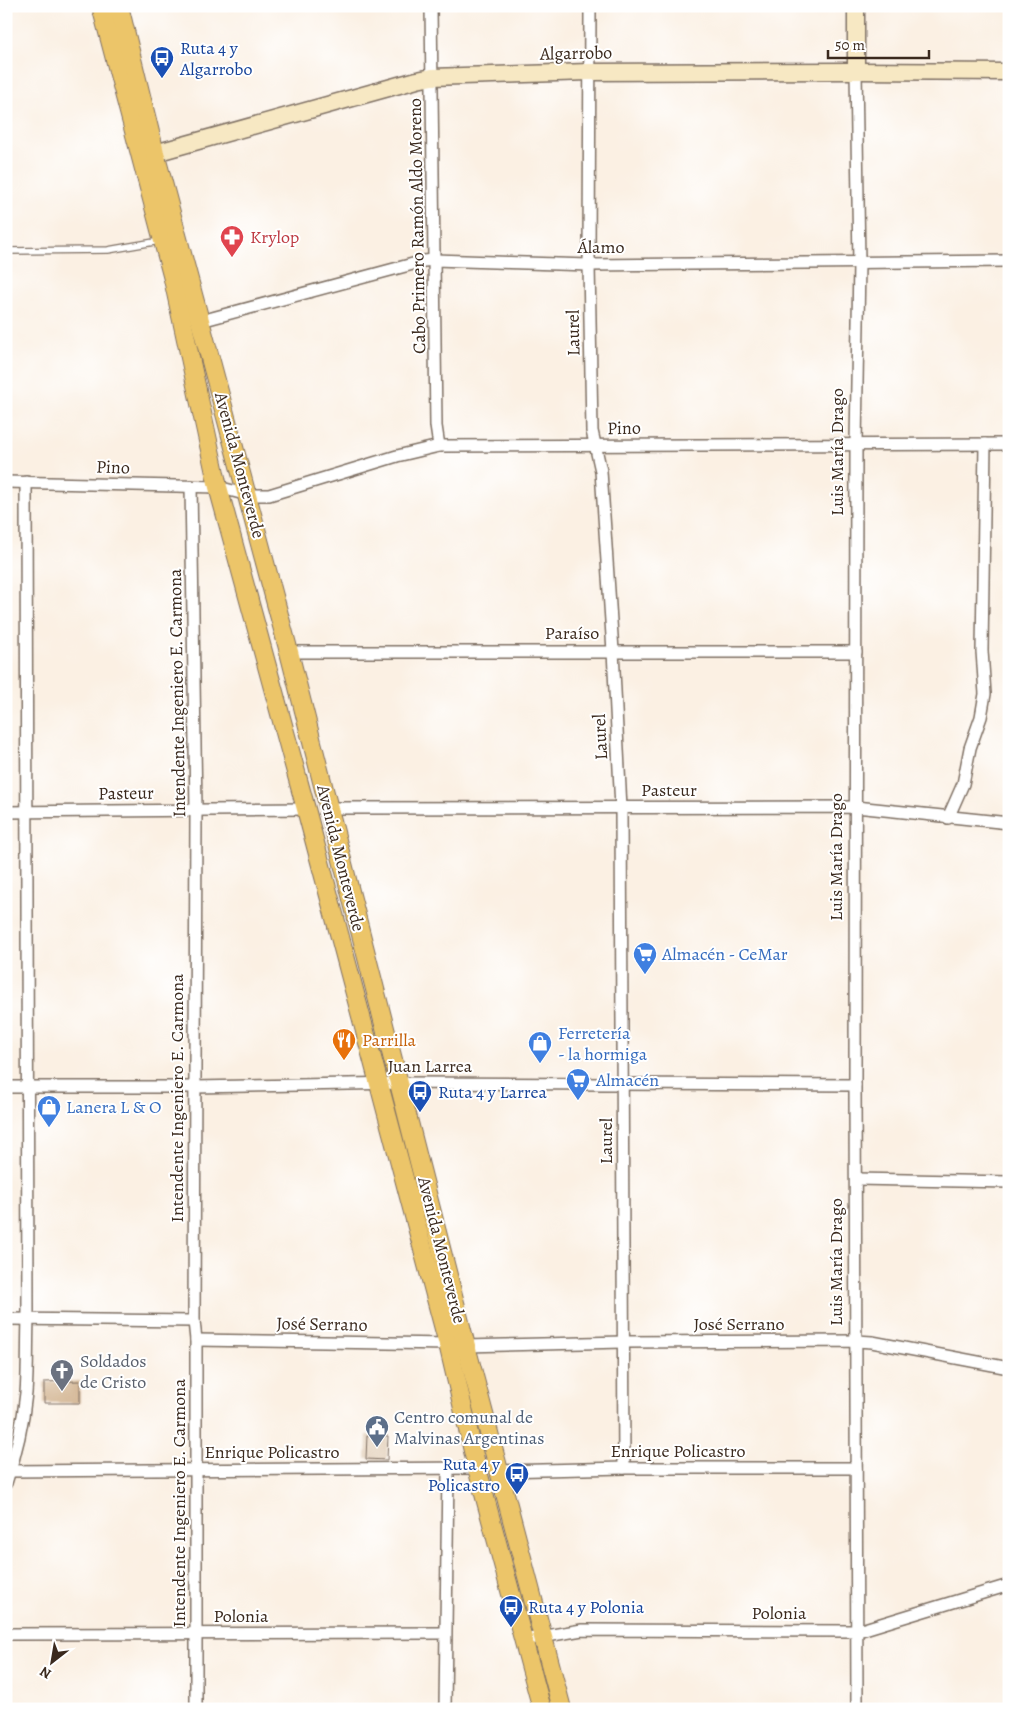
<svg xmlns="http://www.w3.org/2000/svg" width="1015" height="1715" viewBox="0 0 1015 1715" font-family="Alegreya,serif">
	<style>
		.building { fill: #d0b18c }
		.lines { fill: none; stroke-linecap: round; stroke-linejoin: round }
		.lane-casing { stroke: #7e6f63; stroke-width: 8 }
		.street-casing { stroke: #7e6f63; stroke-width: 14 }
		.secondary-casing { stroke: #7e6f63; stroke-width: 19 }
		.primary-casing { stroke: #7e6f63; stroke-width: 20 }
		.lane { stroke: #fff; stroke-width: 5.5 }
		.street { stroke: #fff; stroke-width: 11 }
		.secondary { stroke: #f7e8c3; stroke-width: 16 }
		.primary { stroke: #ecc569; stroke-width: 18 }
		.labels { text-anchor: middle; dominant-baseline: central; stroke-width: 4; stroke-linejoin: round; paint-order: stroke }
		.transit-label { font-size: 18px; fill: #164399; stroke: #fff; text-anchor: start }
		.street-label { font-size: 18px; fill: #3b2a1e; stroke: #fff }
		.health-label { font-size: 18px; fill: #be3a42; stroke: #fff; text-anchor: start }
		.shop-label { font-size: 18px; fill: #366cbe; stroke: #fff; text-anchor: start }
		.food-label { font-size: 18px; fill: #c56008; stroke: #fff; text-anchor: start }
		.worship-label { font-size: 18px; fill: #5b616d; stroke: #fff; text-anchor: start }
		.service-label { font-size: 18px; fill: #4e5e75; stroke: #fff; text-anchor: start }
	</style>
	<rect width="100%" height="100%" fill="#fff"/>
	<filter id="ink" filterUnits="userSpaceOnUse"><feTurbulence type="fractalNoise" baseFrequency=".02" numOctaves="2"/><feDisplacementMap in="SourceGraphic" scale="10" xChannelSelector="R" yChannelSelector="G"/><feConvolveMatrix kernelMatrix="1 2 1 2 8 2 1 2 1" color-interpolation-filters="sRGB"/></filter>
	<filter id="wash" filterUnits="userSpaceOnUse"><feTurbulence type="fractalNoise" baseFrequency=".0096" numOctaves="4" result="noise"/><feDisplacementMap in="SourceGraphic" scale="20" xChannelSelector="R" yChannelSelector="G"/><feGaussianBlur stdDeviation="1.12" result="paint"/><feColorMatrix in="noise" values="0 0 0 0 0 0 0 0 0 0 0 0 0 0 0 0 0 1.4 0 .05"/><feComposite in="paint" operator="in"/></filter>
	<g filter="url(#wash)">
		<rect width="100%" height="100%" fill="#fbf0e3"/>
		<g id="blocks">
			<g class="building">
				<polygon points="80,1381 80,1403 44,1403 44,1382"/>
				<polygon points="367,1435 388,1436 387,1460 366,1459"/>
			</g>
		</g>
	</g>
	<g filter="url(#ink)">
		<use href="#blocks" fill-opacity="0" stroke="#7e6f63" stroke-width="1"/>
		<g class="lines">
			<g class="lane-casing">
				<polyline id="lane" points="6,251 108,250 160,241"/>
			</g>
			<g class="street-casing">
				<g id="street">
					<polyline points="431,6 436,426 439,446"/>
					<polyline points="590,6 589,265 592,431 601,471 613,651 621,808 624,1468"/>
					<polyline points="856,71 859,263 856,443 855,1085 857,1709"/>
					<polyline points="201,321 424,261 435,260 589,265 1009,261"/>
					<polyline points="6,482 218,487 248,495 269,495 397,456 439,446 1009,444"/>
					<polyline points="191,486 196,809 194,1321 196,1340 196,1709"/>
					<polyline points="289,652 856,652"/>
					<polyline points="328,808 856,807 1009,823"/>
					<polyline points="6,812 306,809"/>
					<polyline points="948,818 963,784 970,748 981,717 985,694 982,651 985,444"/>
					<polyline points="6,1087 195,1087 399,1083 855,1085"/>
					<polyline points="856,1179 1009,1182"/>
					<polyline points="6,1319 194,1321"/>
					<polyline points="196,1340 448,1344"/>
					<polyline points="466,1346 623,1342 856,1341 872,1342 1009,1368"/>
					<polyline points="6,1471 477,1468"/>
					<polyline points="500,1471 624,1468 856,1468"/>
					<path d="M6,1483C16,1454 23,1424 26,1393C28,1369 27,1344 28,1320L26,482"/>
					<polyline points="6,1634 445,1633"/>
					<polyline points="523,1640 582,1630 858,1631 1009,1585"/>
					<polyline points="445,1709 448,1470"/>
				</g>
			</g>
			<g class="secondary-casing">
				<g id="secondary">
					<polyline points="856,6 856,71"/>
					<polyline points="155,153 417,80 432,77 589,72 856,71 1009,72"/>
				</g>
			</g>
			<g class="primary-casing">
				<g id="primary">
					<polyline points="101,6 173,279 218,487 306,809 448,1344 477,1468 542,1709"/>
					<polyline points="119,6 155,153 289,652 466,1346 562,1709"/>
				</g>
			</g>
			<use href="#lane" class="lane"/>
			<use href="#street" class="street"/>
			<use href="#secondary" class="secondary"/>
			<use href="#primary" class="primary"/>
		</g>
	</g>
	<defs>
		<g id="bus-pin" transform="scale(1.25)"><path d="M0 17L-7.5 6A9.5 9.5 0 1 1 7.5 6Z" fill="#1a4fb4" stroke="#fff"/><path d="M-5-6H5V4H4V6H2V4H-2V6H-4V4H-5ZM-3.5-4V0h7V-4ZM-3.5 1.2v1.5H-2V1.2ZM2 1.2v1.5H3.5V1.2Z" fill="#fff"/></g>
		<g id="pharmacy-pin" transform="scale(1.25)"><path d="M0 17L-7.5 6A9.5 9.5 0 1 1 7.5 6Z" fill="#e0444e" stroke="#fff"/><path d="M-2-6h4v4h4v4h-4v4h-4v-4h-4v-4h4Z" fill="#fff"/></g>
		<g id="supermarket-pin" transform="scale(1.25)"><path d="M0 17L-7.5 6A9.5 9.5 0 1 1 7.5 6Z" fill="#3f7fe0" stroke="#fff"/><path d="M-6-5.5h2.5l.6 2H6L4.5 2H-2.5L-4.4-4H-6ZM-1.5 3.2a1.3 1.3 0 1 0 .1 0ZM3 3.2a1.3 1.3 0 1 0 .1 0Z" fill="#fff"/></g>
		<g id="restaurant-pin" transform="scale(1.25)"><path d="M0 17L-7.5 6A9.5 9.5 0 1 1 7.5 6Z" fill="#e8710a" stroke="#fff"/><path d="M-5-6h1v4h1v-4h1v4h1v-4h1v5L-1.5 .5V6h-2V.5L-5-1ZM5-6V6H3V1.5H1.5Q1.5-4 5-6Z" fill="#fff"/></g>
		<g id="shop-pin" transform="scale(1.25)"><path d="M0 17L-7.5 6A9.5 9.5 0 1 1 7.5 6Z" fill="#3f7fe0" stroke="#fff"/><path d="M-5-2.5h2.3a2.7 3.5 0 0 1 5.4 0H5L5.5 6h-11ZM-1.5-2.5h3a1.5 2.3 0 0 0-3 0Z" fill="#fff"/></g>
		<g id="church-pin" transform="scale(1.25)"><path d="M0 17L-7.5 6A9.5 9.5 0 1 1 7.5 6Z" fill="#6b7280" stroke="#fff"/><path d="M-1.2-6h2.4v3.5h3.3v2.4h-3.3V6h-2.4V-.1h-3.3v-2.4h3.3Z" fill="#fff"/></g>
		<g id="civic-pin" transform="scale(1.25)"><path d="M0 17L-7.5 6A9.5 9.5 0 1 1 7.5 6Z" fill="#5c6f8a" stroke="#fff"/><path d="M-.6-6.5H3V-4.5H.6V-3L4-1V1h2V6H-6V1h2V-1L-.6-3ZM-1.2 2.5V6h2.4V2.5Z" fill="#fff"/></g>
	</defs>
	<g fill-rule="evenodd">
		<use href="#bus-pin" x="162" y="58"/>
		<use href="#pharmacy-pin" x="232" y="237"/>
		<use href="#supermarket-pin" x="645" y="954"/>
		<use href="#restaurant-pin" x="344" y="1040"/>
		<use href="#shop-pin" x="540" y="1043"/>
		<use href="#supermarket-pin" x="578" y="1080"/>
		<use href="#bus-pin" x="420" y="1092"/>
		<use href="#shop-pin" x="49" y="1107"/>
		<use href="#church-pin" x="62" y="1371"/>
		<use href="#civic-pin" x="377" y="1427"/>
		<use href="#bus-pin" x="517" y="1474"/>
		<use href="#bus-pin" x="511" y="1607"/>
	</g>
	<g class="labels">
		<g class="transit-label">
			<text x="180" y="48">Ruta 4 y<tspan x="180" dy="21">Algarrobo</tspan></text>
			<text x="438" y="1092">Ruta 4 y Larrea</text>
			<text x="500" y="1464" text-anchor="end">Ruta 4 y<tspan x="500" dy="21">Policastro</tspan></text>
			<text x="528" y="1607">Ruta 4 y Polonia</text>
		</g>
		<g class="street-label">
			<text transform="translate(576 53) rotate(-1)">Algarrobo</text>
			<text transform="translate(417 226) rotate(-91)">Cabo Primero Ramón Aldo Moreno</text>
			<text x="601" y="247">Álamo</text>
			<text transform="translate(573 333) rotate(-91)">Laurel</text>
			<text transform="translate(624 428) rotate(-1)">Pino</text>
			<text transform="translate(837 452) rotate(-90)">Luis María Drago</text>
			<text transform="translate(240 465) rotate(75)">Avenida Monteverde</text>
			<text transform="translate(113 467) rotate(2)">Pino</text>
			<text x="572" y="633">Paraíso</text>
			<text transform="translate(177 693) rotate(-91)">Intendente Ingeniero E. Carmona</text>
			<text transform="translate(600 737) rotate(-93)">Laurel</text>
			<text x="669" y="790">Pasteur</text>
			<text transform="translate(126 793) rotate(-1)">Pasteur</text>
			<text transform="translate(836 857) rotate(-90)">Luis María Drago</text>
			<text transform="translate(341 858) rotate(76)">Avenida Monteverde</text>
			<text x="430" y="1066">Juan Larrea</text>
			<text transform="translate(177 1098) rotate(-90)">Intendente Ingeniero E. Carmona</text>
			<text transform="translate(606 1141) rotate(-90)">Laurel</text>
			<text transform="translate(442 1250) rotate(76)">Avenida Monteverde</text>
			<text transform="translate(836 1262) rotate(-90)">Luis María Drago</text>
			<text transform="translate(322 1324) rotate(1)">José Serrano</text>
			<text x="739" y="1324">José Serrano</text>
			<text x="678" y="1451">Enrique Policastro</text>
			<text x="272" y="1452">Enrique Policastro</text>
			<text transform="translate(179 1503) rotate(-90)">Intendente Ingeniero E. Carmona</text>
			<text x="779" y="1613">Polonia</text>
			<text x="241" y="1616">Polonia</text>
		</g>
		<g class="health-label">
			<text x="250" y="237">Krylop</text>
		</g>
		<g class="shop-label">
			<text x="662" y="954">Almacén - CeMar</text>
			<text x="558" y="1033">Ferretería<tspan x="558" dy="21">- la hormiga</tspan></text>
			<text x="596" y="1080">Almacén</text>
			<text x="66" y="1107">Lanera L &amp; O</text>
		</g>
		<g class="food-label">
			<text x="362" y="1040">Parrilla</text>
		</g>
		<g class="worship-label">
			<text x="80" y="1361">Soldados<tspan x="80" dy="21">de Cristo</tspan></text>
		</g>
		<g class="service-label">
			<text x="394" y="1417">Centro comunal de<tspan x="394" dy="21">Malvinas Argentinas</tspan></text>
		</g>
	</g>
	<rect width="1015" height="1715" fill="none" stroke="#fff" stroke-width="25"/>
	<g transform="translate(52 1662) rotate(211)" stroke="#ffffff" stroke-width="4" paint-order="stroke">
	<path d="M0-4L9 19L0 12L-9 19Z" fill="#3b2a1e"/>
	<text y="-8" font-size="14" font-weight="bold" text-anchor="middle" fill="#3b2a1e">N</text>
	</g>
	<path d="M828 50v8h101v-8" fill="none" stroke="#3b2a1e" stroke-width="2.5"/>
	<text x="835" y="50" font-size="15" fill="#3b2a1e" stroke="#ffffff" stroke-width="4" paint-order="stroke">50 m</text>
</svg>
